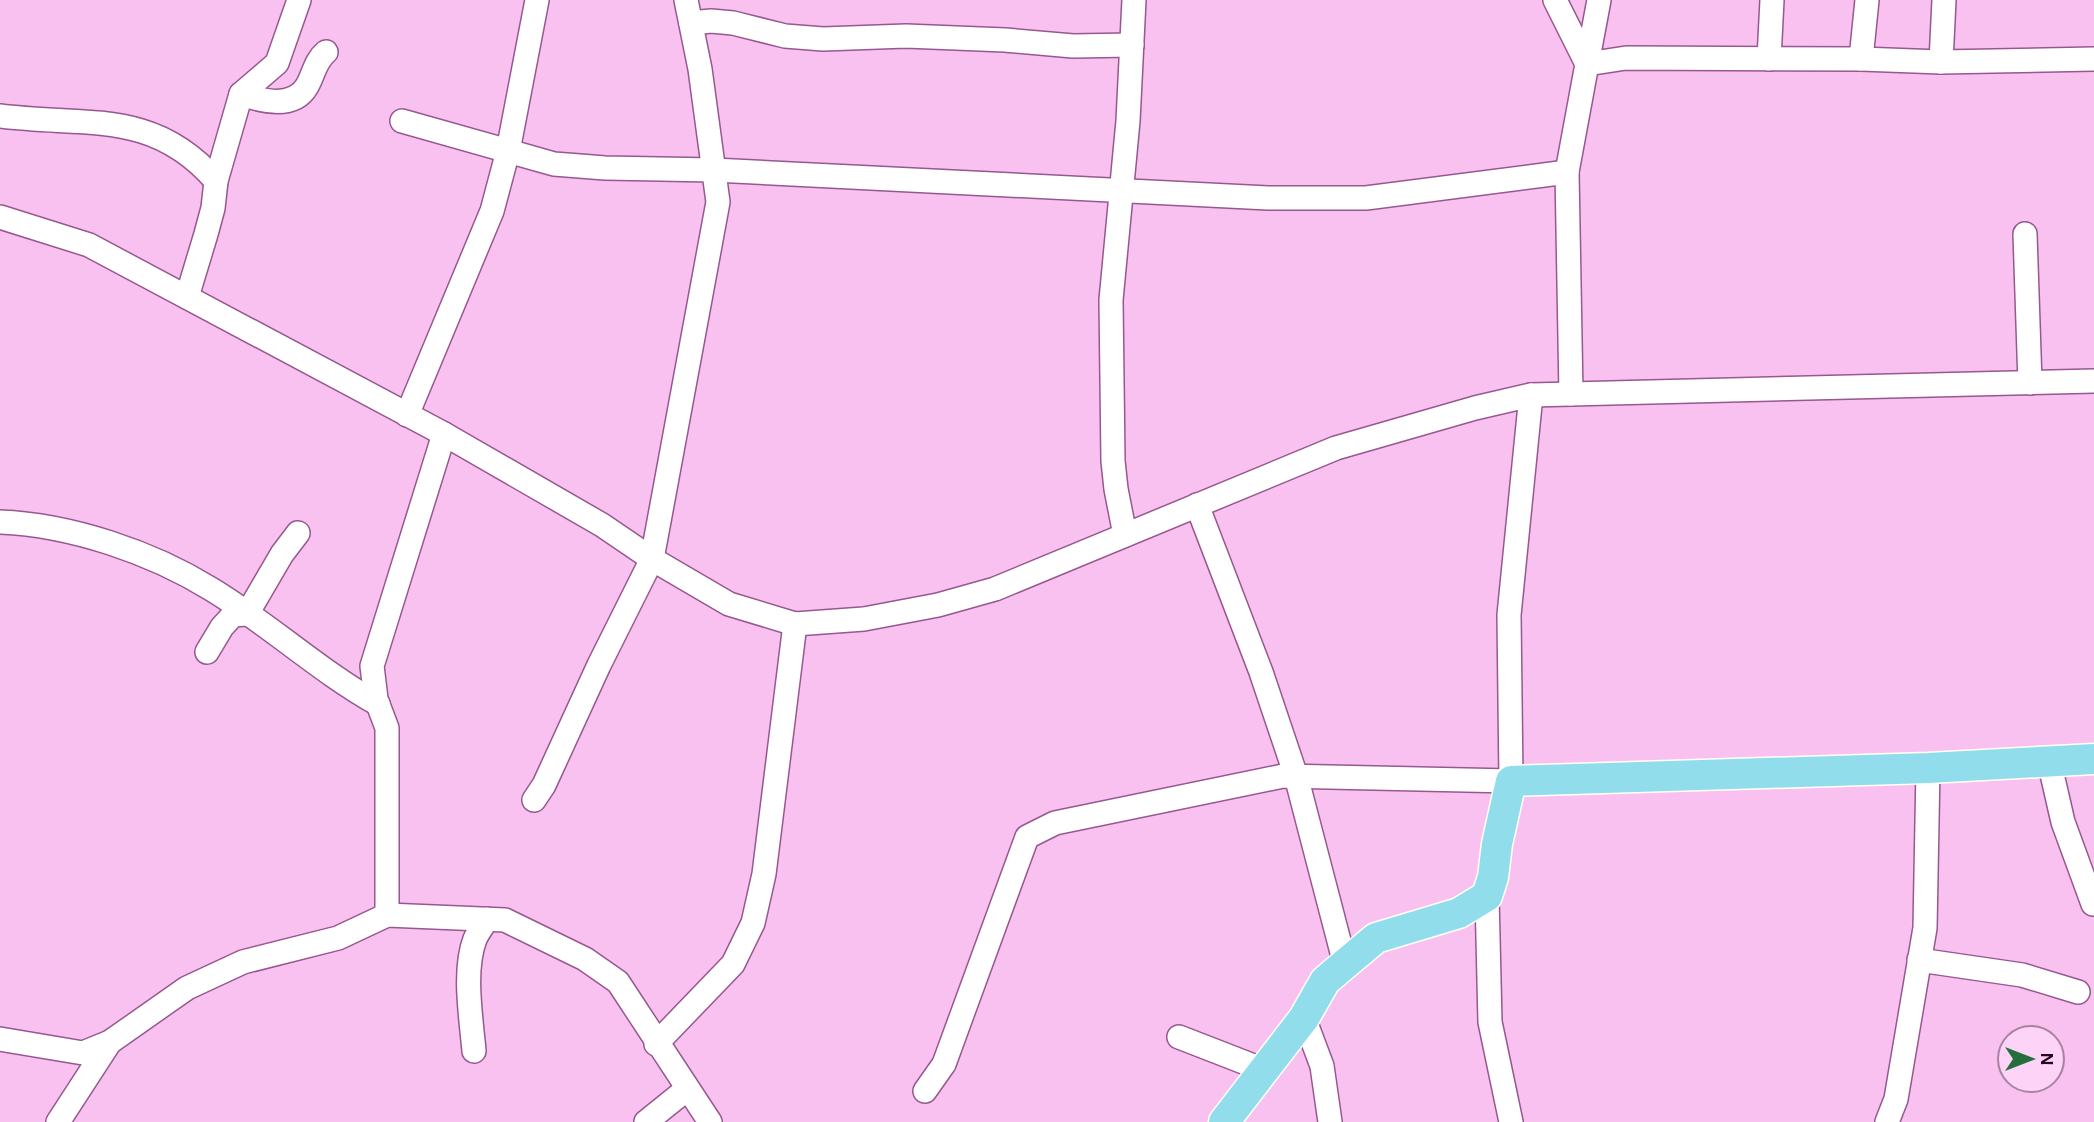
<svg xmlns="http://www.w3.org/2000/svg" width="2094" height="1122" viewBox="0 0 2094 1122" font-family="'Alegreya Sans',sans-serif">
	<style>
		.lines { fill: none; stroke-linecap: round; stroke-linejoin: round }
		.minor-casing { stroke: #96588f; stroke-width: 26 }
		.major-casing { stroke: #fff; stroke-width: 33 }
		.minor { stroke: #fff; stroke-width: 23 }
		.major { stroke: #92ddeb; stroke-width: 30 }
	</style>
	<rect width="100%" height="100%" fill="#f8c1f0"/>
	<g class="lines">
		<g class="minor-casing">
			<g id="minor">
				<polyline points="1555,0 1587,64 1567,172 1571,394"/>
				<polyline points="1599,0 1587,64 1626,58 1861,59 1941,62 2094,59"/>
				<polyline points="691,23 711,21 733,23 785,36 823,39 906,36 1005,40 1073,46 1132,45"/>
				<polyline points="1769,59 1772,0"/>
				<polyline points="1861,59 1867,0"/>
				<polyline points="1941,62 1944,0"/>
				<path d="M241,94C261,101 294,109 307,86C314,74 315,61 326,52"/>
				<path d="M0,116C85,127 153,108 216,181"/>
				<polyline points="402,121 554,164 605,168 714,170 1268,198 1366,198 1567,172"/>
				<polyline points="0,217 89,245 444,434 602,525 652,559 729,604 795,624 864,619 938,605 995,589 1336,448 1475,408 1531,395 2094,381"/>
				<polyline points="2025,234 2030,383"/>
				<polyline points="187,297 206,234 213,208 216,181 241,94 277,63 299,0"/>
				<polyline points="407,415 492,211 508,151 537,0"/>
				<polyline points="1197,505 1261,672 1296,776 1345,964"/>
				<path d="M0,522C71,525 151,552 211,589C269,624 319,671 378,704"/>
				<polyline points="1125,535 1116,489 1113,461 1111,300 1128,121 1134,0"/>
				<polyline points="207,652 222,627 233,615 247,614 282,554 298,533"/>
				<polyline points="2049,761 2063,822 2093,904"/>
				<polyline points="534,800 544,785 599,665 652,559 718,202 700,69 686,0"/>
				<polyline points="1487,896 1490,1022 1511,1122"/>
				<polyline points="387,915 387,728 376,699 372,666 444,434"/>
				<polyline points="1919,960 2022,975 2078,992"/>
				<polyline points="1304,1018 1322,1066 1330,1122"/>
				<polyline points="1179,1037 1264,1070"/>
				<polyline points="0,1039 83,1053 110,1042 187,988 243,962 338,938 387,915 505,920 585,959 618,982 710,1122"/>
				<polyline points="656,1044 733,964 753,923 764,874 795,624"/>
				<path d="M474,1051C471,1017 463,970 475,939C478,932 483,926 487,919"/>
				<polyline points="925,1091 944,1064 1027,837 1055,823 1283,776 1511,781 1509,615 1531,395"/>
				<polyline points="58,1122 110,1042"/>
				<polyline points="646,1122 687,1089"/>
				<polyline points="1887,1122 1896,1099 1925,928 1928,768"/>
			</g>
		</g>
		<g class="major-casing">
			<polyline id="major" points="1224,1122 1304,1018 1325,981 1345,964 1376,938 1459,913 1487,896 1493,877 1497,844 1511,781 1928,768 2094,759"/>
		</g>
		<use href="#minor" class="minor"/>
		<use href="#major" class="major"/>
	</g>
	<g transform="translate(2031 1059) rotate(90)"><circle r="33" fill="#fdd3f7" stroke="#a683a1" stroke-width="2"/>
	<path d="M0-5L12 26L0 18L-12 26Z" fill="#256f3e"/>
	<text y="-10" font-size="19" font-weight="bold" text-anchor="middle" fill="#230a20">N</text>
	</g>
</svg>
